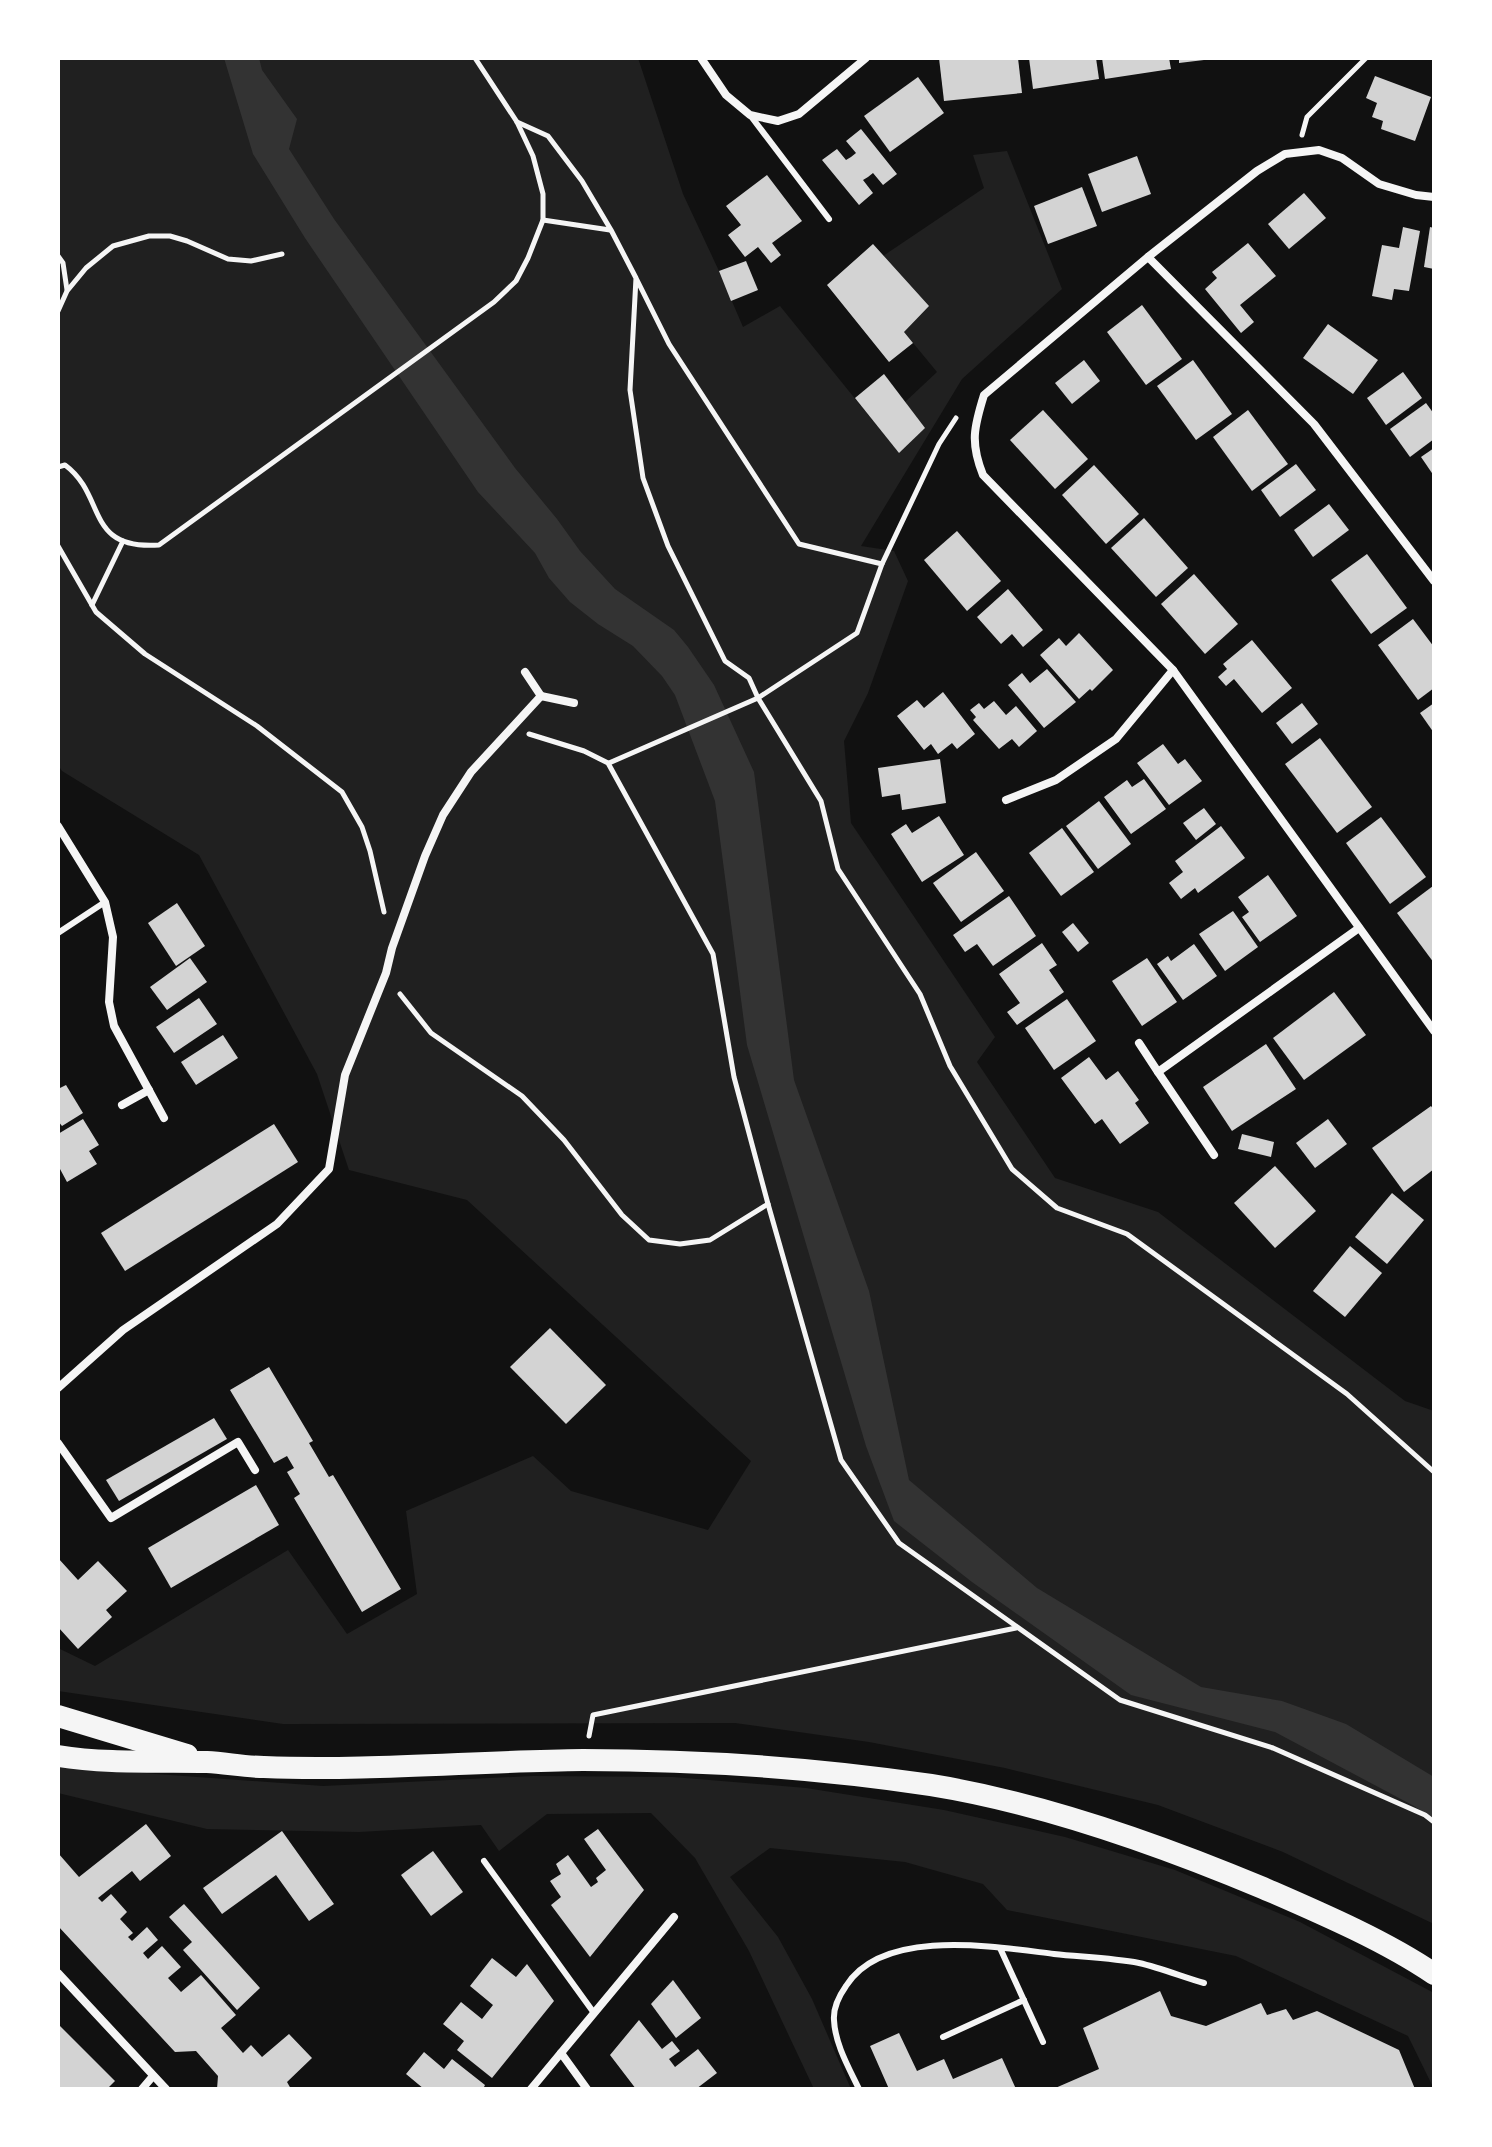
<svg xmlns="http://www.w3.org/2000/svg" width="1492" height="2147" viewBox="0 0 1492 2147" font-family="Poppins,sans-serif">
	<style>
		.green { fill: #202020 }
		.water { fill: #333 }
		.building { fill: #d3d3d3 }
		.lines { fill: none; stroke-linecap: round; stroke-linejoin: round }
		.path { stroke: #f5f5f5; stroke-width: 5 }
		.service { stroke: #f5f5f5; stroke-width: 6 }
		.minor { stroke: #f5f5f5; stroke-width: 8 }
		.trunk { stroke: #f5f5f5; stroke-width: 22 }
	</style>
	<rect width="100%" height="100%" fill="#111"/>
	<g class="green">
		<polygon points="58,58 638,58 683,194 719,271 743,327 780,306 899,453 905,402 937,372 904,332 928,306 883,256 984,188 973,155 1007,151 1062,289 962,379 861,546 894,551 908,581 868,693 844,741 851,823 995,1037 977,1062 1055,1178 1158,1212 1405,1401 1434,1411 1434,1924 1283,1852 1158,1805 1005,1768 869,1742 735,1723 283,1724 58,1691 58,1648 95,1666 288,1550 347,1634 417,1594 406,1511 533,1456 571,1491 708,1530 751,1461 467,1200 349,1170 317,1074 199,855 62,771 58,765"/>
		<polygon points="58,1767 323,1786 533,1776 673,1777 806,1788 944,1810 1065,1837 1175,1870 1300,1922 1434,1993 1434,2089 1408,2036 1236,1956 1007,1910 983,1884 905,1862 770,1848 730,1877 778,1937 812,1999 851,2089 814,2089 749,1951 695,1858 651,1813 547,1814 499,1851 481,1825 359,1832 207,1829 58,1793"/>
	</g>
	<polygon class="water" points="224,58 259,58 262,70 297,119 289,149 334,219 515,468 557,519 580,551 615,589 674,630 688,647 714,685 754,772 794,1080 869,1291 909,1480 1037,1588 1201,1687 1282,1701 1346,1724 1434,1777 1434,1819 1414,1806 1275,1732 1131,1695 972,1582 894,1521 866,1446 747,1045 715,801 675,695 662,676 633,646 598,624 570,602 549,578 535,553 478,492 305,238 253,154"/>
	<g class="building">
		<polygon points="939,58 1018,58 1022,93 944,101"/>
		<polygon points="1029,58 1096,58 1099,79 1033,89"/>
		<polygon points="1102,58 1169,58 1171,69 1105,79"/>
		<polygon points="1179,58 1204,58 1204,60 1179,63"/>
		<polygon points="1375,76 1431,97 1415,141 1381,129 1383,121 1372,117 1377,103 1366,98"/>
		<polygon points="918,77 944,113 890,152 864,116"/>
		<polygon points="861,129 897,174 883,185 873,173 868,177 863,180 873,193 859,205 822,160 837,149 846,160 851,157 856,153 846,141"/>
		<polygon points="1137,156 1151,194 1102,212 1088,174"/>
		<polygon points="767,175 802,221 772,243 781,255 771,263 758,247 745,257 728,235 741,225 726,206"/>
		<polygon points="1082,187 1097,226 1048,244 1034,206"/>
		<polygon points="1304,193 1326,218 1289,249 1268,224"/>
		<polygon points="1403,227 1420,231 1409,291 1394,289 1392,300 1372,296 1382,245 1399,248"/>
		<polygon points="1430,227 1434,228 1434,269 1424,267"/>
		<polygon points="1248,243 1276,276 1240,305 1254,322 1241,333 1205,289 1217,278 1212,272"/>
		<polygon points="873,244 929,306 904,332 913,343 889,362 827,285"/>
		<polygon points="746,261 758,290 731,301 719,271"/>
		<polygon points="1142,305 1182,359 1146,385 1107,332"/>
		<polygon points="1328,324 1378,360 1353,394 1303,358"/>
		<polygon points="1084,360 1100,381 1072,404 1055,383"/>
		<polygon points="1193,360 1232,414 1196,440 1157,386"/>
		<polygon points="1403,372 1422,398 1386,425 1367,398"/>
		<polygon points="884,374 925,428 899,453 855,398"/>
		<polygon points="1426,403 1434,414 1434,439 1410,457 1390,429"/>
		<polygon points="1043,410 1088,459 1055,489 1010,440"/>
		<polygon points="1248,410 1288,464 1252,491 1213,437"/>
		<polygon points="1434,448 1434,476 1421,457"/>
		<polygon points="1296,464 1316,490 1280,517 1261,490"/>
		<polygon points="1094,465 1139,514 1106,544 1062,495"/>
		<polygon points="1329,504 1349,530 1313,557 1294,530"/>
		<polygon points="1144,518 1188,568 1156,597 1111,548"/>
		<polygon points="957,531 1001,581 967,611 924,560"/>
		<polygon points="1367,554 1407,608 1371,634 1331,580"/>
		<polygon points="1194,574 1238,624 1205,654 1161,604"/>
		<polygon points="1008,589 1043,630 1023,647 1012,634 1001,644 977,617"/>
		<polygon points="1413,619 1434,647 1434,688 1418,700 1378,645"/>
		<polygon points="1079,633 1113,670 1092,691 1090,689 1079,699 1040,655 1059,638 1066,646"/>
		<polygon points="1252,640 1292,688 1262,713 1234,679 1226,686 1218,677 1227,669 1223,664"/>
		<polygon points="1047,669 1076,702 1044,728 1008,685 1022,673 1030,683"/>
		<polygon points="943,692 975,734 957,749 952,743 938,754 931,744 924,750 897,716 917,700 924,708"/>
		<polygon points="994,701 1006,715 1016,706 1037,731 1019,747 1012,739 999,749 973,720 976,717 970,710 979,703 984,709"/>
		<polygon points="1302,703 1318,724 1292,744 1276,723"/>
		<polygon points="1434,703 1434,733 1420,713"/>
		<polygon points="1320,738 1372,807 1337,833 1285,764"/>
		<polygon points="1163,744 1178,764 1185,759 1202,781 1169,805 1137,763"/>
		<polygon points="940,759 946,803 902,810 900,794 882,797 878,768"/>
		<polygon points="1144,779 1166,809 1131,834 1104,797 1127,780 1132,787"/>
		<polygon points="1099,801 1131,844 1098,869 1066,826"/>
		<polygon points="1204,808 1216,824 1196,840 1183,823"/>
		<polygon points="939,816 964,855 922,882 891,834 906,824 912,833"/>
		<polygon points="1381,817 1426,877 1390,904 1346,843"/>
		<polygon points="1221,826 1245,858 1198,893 1195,888 1181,899 1169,883 1183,872 1175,861"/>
		<polygon points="1062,828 1094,872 1061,896 1029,853"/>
		<polygon points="976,852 1004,891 961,922 933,883"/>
		<polygon points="1268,875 1297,916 1260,942 1242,917 1249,912 1238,897"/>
		<polygon points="1433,886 1434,888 1434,963 1397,913"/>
		<polygon points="1009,896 1036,936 993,966 977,944 965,952 953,935"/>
		<polygon points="177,903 205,946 176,966 148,923"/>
		<polygon points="1233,911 1258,947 1225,971 1199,934"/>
		<polygon points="1073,923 1089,943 1078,952 1062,932"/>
		<polygon points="1042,943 1057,965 1049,970 1064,992 1017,1025 1007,1012 1020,1003 999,974"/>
		<polygon points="1194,944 1217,976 1183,1000 1157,964 1168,956 1171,961"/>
		<polygon points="190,958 207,982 167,1010 150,987"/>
		<polygon points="1147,958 1177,1002 1142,1026 1112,981"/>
		<polygon points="1334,992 1366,1035 1304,1080 1273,1038"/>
		<polygon points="199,998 217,1024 174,1053 156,1027"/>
		<polygon points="1067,999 1096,1041 1054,1070 1025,1028"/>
		<polygon points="223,1035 238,1058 196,1085 181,1062"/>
		<polygon points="1266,1044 1296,1089 1232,1131 1203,1087"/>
		<polygon points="1089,1057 1106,1080 1118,1071 1139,1100 1135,1103 1149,1123 1120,1144 1102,1119 1095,1124 1061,1078"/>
		<polygon points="66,1085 83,1113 62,1126 58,1121 58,1089"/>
		<polygon points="1431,1106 1434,1110 1434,1169 1404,1192 1372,1148"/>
		<polygon points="83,1119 99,1145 89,1151 97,1164 67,1182 60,1169 58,1170 58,1134"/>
		<polygon points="1328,1119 1347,1144 1315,1168 1296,1143"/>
		<polygon points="274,1124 298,1162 125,1271 101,1233"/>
		<polygon points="1242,1134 1274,1142 1271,1157 1238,1149"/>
		<polygon points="1275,1166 1316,1211 1275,1248 1234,1203"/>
		<polygon points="1392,1193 1424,1220 1387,1264 1355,1237"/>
		<polygon points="1350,1246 1382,1273 1345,1317 1313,1291"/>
		<polygon points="550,1328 606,1385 566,1424 510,1367"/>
		<polygon points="269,1367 313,1441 309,1443 329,1477 333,1475 401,1589 362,1612 294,1498 300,1494 287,1472 294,1468 287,1456 274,1463 230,1390"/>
		<polygon points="214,1418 227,1439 119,1501 106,1480"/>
		<polygon points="256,1485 279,1525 171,1588 148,1548"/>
		<polygon points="58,1558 78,1580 98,1561 127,1591 106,1610 112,1617 78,1649 58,1627"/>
		<polygon points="146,1824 171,1856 140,1881 132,1871 98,1898 102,1902 111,1894 127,1912 120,1919 133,1933 128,1937 132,1941 147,1927 158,1940 143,1953 148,1959 162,1946 181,1967 168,1978 181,1992 201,1975 236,2015 221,2028 243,2053 251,2045 262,2057 289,2034 312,2058 287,2082 291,2089 217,2089 218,2076 196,2051 175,2052 58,1926 58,1853 79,1877"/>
		<polygon points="598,1829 644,1890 590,1957 551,1905 561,1897 550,1881 561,1874 556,1864 568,1855 591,1887 598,1882 596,1878 606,1870 584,1839"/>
		<polygon points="282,1831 334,1904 309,1921 276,1875 222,1914 203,1888"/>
		<polygon points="433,1851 463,1892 431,1916 401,1875"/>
		<polygon points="184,1904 260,1988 237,2010 183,1950 192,1942 169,1917"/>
		<polygon points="492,1958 516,1977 527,1964 554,2001 492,2078 457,2050 464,2041 443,2024 461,2002 482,2019 493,2005 470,1986"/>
		<polygon points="673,1980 701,2018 676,2038 651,2004"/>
		<polygon points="1160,1991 1171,2016 1206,2026 1261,2003 1267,2015 1286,2009 1293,2020 1317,2011 1399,2050 1415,2089 1053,2089 1099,2069 1083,2028"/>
		<polygon points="639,2020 662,2049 672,2041 680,2051 669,2059 675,2067 698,2049 717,2073 696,2089 636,2089 610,2055"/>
		<polygon points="58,2024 115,2081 107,2089 58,2089"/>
		<polygon points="899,2033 917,2071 944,2059 953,2079 1002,2058 1016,2089 889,2089 870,2046"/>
		<polygon points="424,2052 444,2069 452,2059 485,2085 483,2089 424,2089 406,2074"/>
	</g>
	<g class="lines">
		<g class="path">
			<polyline points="517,122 548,136 582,181 611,230 636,278 630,390 643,478 668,546 725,661 749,678 758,698 821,801 838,869 920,994 950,1066 1012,1169 1057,1208 1127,1234 1347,1394 1434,1472"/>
			<polyline points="1302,135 1307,117 1366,58"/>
			<polyline points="543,220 610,230"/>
			<polyline points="58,256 63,263 67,290"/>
			<polyline points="637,280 669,344 799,544 882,564"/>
			<polyline points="58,311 67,291 86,268 113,246 149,236 170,236 187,241 228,259 251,261 282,254"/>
			<path d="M58,467L65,465C107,496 84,550 159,545L494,302L516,281L528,258L543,220V194L533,156L517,122L475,58"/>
			<polyline points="58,546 96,612 145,654 257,726 342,792 362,827 370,851 384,912"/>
			<polyline points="92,605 123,541"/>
			<polyline points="529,734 584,751 608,763 713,954 734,1077 768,1204 841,1460 899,1543 1120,1700 1273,1748 1425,1815 1434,1822"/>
			<polyline points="609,763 758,698 857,633 882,564 939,444 956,418"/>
			<polyline points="400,994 431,1033 522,1096 564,1140 622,1215 649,1240 680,1244 710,1240 768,1204"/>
			<polyline points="589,1736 593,1715 1016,1628"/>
		</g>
		<g class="service">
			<polyline points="750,115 829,219"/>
			<polyline points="58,933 105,902"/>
			<polyline points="484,1861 594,2013"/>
			<polyline points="1000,1948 1043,2042"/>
			<polyline points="943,2037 1024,2000"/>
			<path d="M859,2089C849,2068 835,2044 834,2020C833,2007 839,1996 846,1986C883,1927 996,1947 1054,1954C1082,1957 1112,1958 1139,1963C1161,1968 1183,1977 1204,1983"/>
		</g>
		<g class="minor">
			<polyline points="701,58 726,95 750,115 778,121 799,114 866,58"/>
			<path d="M1434,197L1416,195L1379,184L1342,158L1319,150L1285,154L1257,171L1148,257L984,395C974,427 970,443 983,475L1173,670L1434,1031"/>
			<polyline points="1148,257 1314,424 1434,581"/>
			<polyline points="541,696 574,703"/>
			<polyline points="1006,800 1056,780 1116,739 1173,670"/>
			<polyline points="58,826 105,902 113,937 109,1002 114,1026 164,1118"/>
			<polyline points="1139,1043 1158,1072"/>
			<polyline points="122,1105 149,1090"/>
			<polyline points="1214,1155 1158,1072 1359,928"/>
			<polyline points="58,1388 123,1330 277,1224 329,1169 345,1075 386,973 392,948 425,856 443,815 471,772 541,696 525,672"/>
			<polyline points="58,1443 111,1518 238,1442 255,1470"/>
			<polyline points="58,1973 166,2089"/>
			<polyline points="561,2053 587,2089"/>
			<polyline points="142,2089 153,2076"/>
			<polyline points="531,2089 674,1917"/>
		</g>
		<g class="trunk">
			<polyline points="58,1716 187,1755"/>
			<path d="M58,1756C107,1764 157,1761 207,1762C226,1763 245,1767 264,1767C370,1771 477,1761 583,1760C699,1760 816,1768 931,1785C1043,1803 1158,1844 1263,1888C1318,1912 1384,1940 1434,1974"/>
		</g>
	</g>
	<rect width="1492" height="2147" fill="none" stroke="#ffffff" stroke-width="120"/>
</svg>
